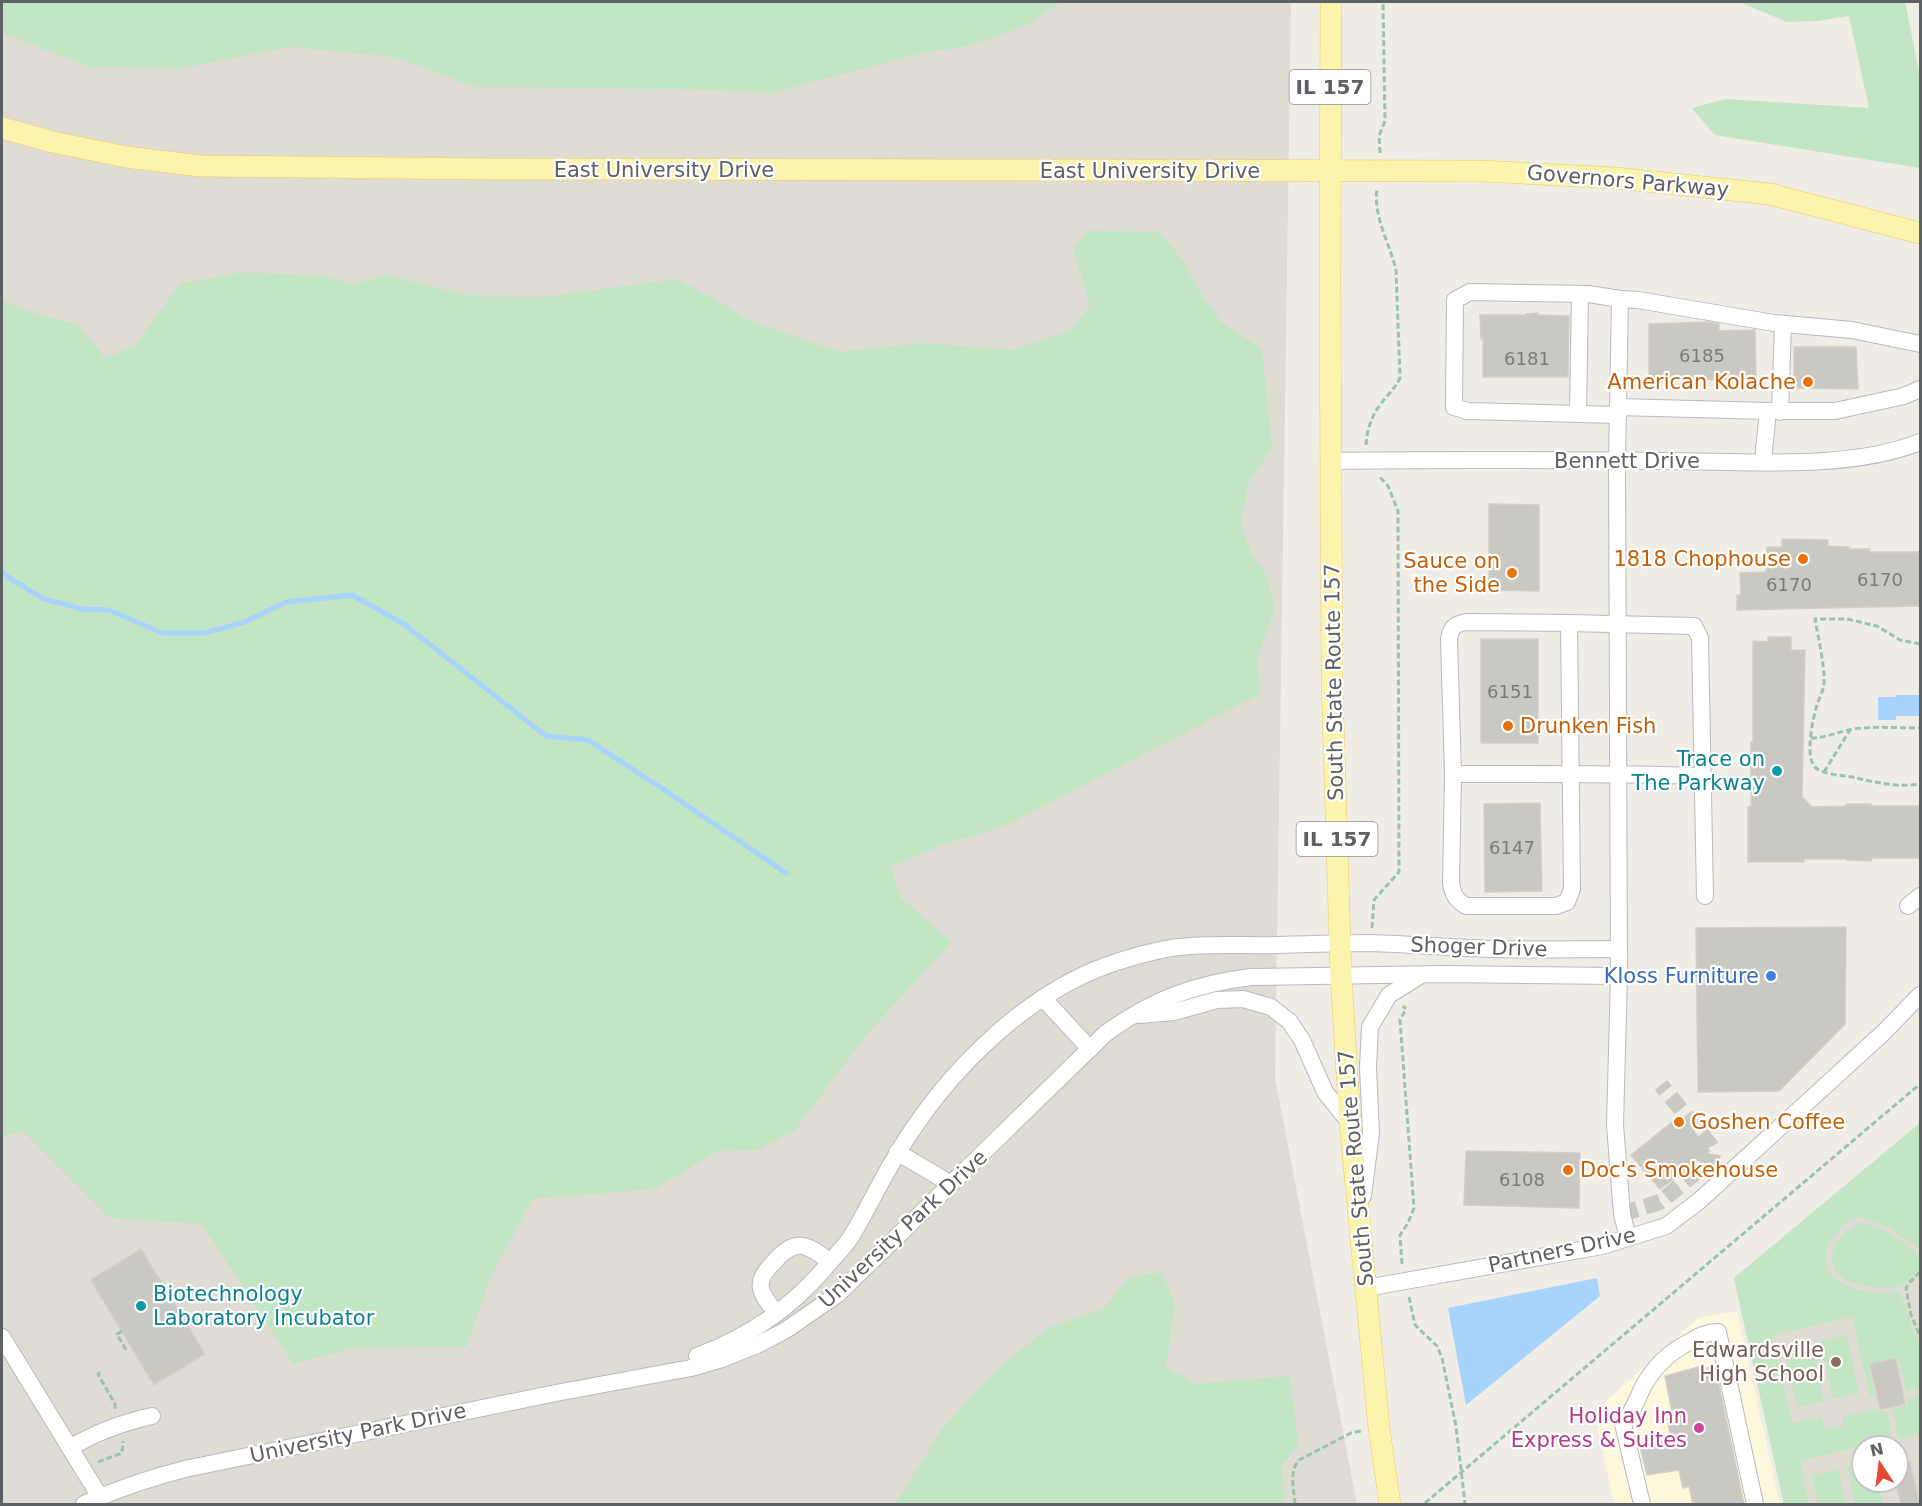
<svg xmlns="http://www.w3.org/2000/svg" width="1922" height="1506" viewBox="0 0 1922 1506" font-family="'DejaVu Sans',sans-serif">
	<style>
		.commercial { fill: #fdf7dc }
		.education { fill: #dfdcd3; fill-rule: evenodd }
		.green { fill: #c2e5c4 }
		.water { fill: #a8d3fc }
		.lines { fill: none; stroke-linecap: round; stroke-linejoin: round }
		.stream { stroke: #a8d3fc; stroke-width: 5 }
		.building { fill: #cac8c2; stroke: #d3cfc3; stroke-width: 1.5 }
		.minor-tunnel { stroke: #cacac5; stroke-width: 16; stroke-dasharray: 16 8; stroke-linecap: butt }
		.minor-casing { stroke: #b7babe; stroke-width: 18 }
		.major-casing { stroke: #edcb60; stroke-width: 22 }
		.path { stroke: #9ac4a8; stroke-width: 3; stroke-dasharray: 6 3; stroke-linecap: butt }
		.minor { stroke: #fff; stroke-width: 16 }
		.major { stroke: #fcf3ac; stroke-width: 21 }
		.food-dot { fill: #e8710a; stroke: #fff; stroke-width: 2 }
		.culture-dot { fill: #0f9aa8; stroke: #fff; stroke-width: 2 }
		.shop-dot { fill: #3f7fe0; stroke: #fff; stroke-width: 2 }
		.education-dot { fill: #8d6e63; stroke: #fff; stroke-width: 2 }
		.hotel-dot { fill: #d1479c; stroke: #fff; stroke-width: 2 }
		.labels { text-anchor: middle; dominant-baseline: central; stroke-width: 4.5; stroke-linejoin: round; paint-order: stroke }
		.number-label { font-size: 18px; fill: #787a7c }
		.shield { fill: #fff; stroke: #8e9093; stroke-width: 1.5 }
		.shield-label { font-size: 20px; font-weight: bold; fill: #5d6065 }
		.street-label { font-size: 21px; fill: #5d6065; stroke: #fff }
		.food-label { font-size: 21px; fill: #c56008; stroke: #fff; text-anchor: end }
		.culture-label { font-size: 21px; fill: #0d838f; stroke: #fff; text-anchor: end }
		.shop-label { font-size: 21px; fill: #366cbe; stroke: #fff; text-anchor: end }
		.education-label { font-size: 21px; fill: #785e54; stroke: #fff; text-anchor: end }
		.hotel-label { font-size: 21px; fill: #b23c85; stroke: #fff; text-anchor: end }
	</style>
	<rect width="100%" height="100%" fill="#efede5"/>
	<polygon class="commercial" points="1737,1311 1780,1504 1614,1504 1594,1412 1698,1318"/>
	<g class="education">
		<polygon points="2,2 1291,2 1275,1078 1357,1504 2,1504"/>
		<path d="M1920,1123V1504H1784L1734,1278ZM1862,1446H1898V1482H1862Z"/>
	</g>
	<g class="green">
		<polygon points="2,2 1060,2 1029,24 973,45 918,54 772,93 690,89 476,87 394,57 291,47 181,68 91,67 2,33"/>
		<polygon points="1739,2 1905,2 1920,76 1920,168 1715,135 1692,108 1726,99 1869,108 1849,16 1818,21 1787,22"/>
		<polygon points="1089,231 1159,232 1183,260 1196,286 1220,321 1262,349 1272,447 1248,484 1241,524 1252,555 1265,572 1275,607 1258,656 1260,694 1005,826 944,844 890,867 901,898 952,942 869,1032 795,1130 758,1150 718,1151 655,1189 533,1199 491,1277 466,1347 353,1348 293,1364 202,1224 110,1218 23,1131 2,1136 2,301 44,316 79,325 105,358 135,345 180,284 243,272 324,276 353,285 387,275 471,296 544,297 677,279 718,301 750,321 840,352 922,343 1013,350 1070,331 1090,306 1073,248"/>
		<path d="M1920,1123V1249L1888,1227L1859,1217C1850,1219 1842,1225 1837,1233C1800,1278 1861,1299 1898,1291L1905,1304L1912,1329L1920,1343V1388L1906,1391L1899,1360L1895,1359L1871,1364L1869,1366L1875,1397H1870L1852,1317L1772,1335L1792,1423L1822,1417L1825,1430L1843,1426L1842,1417L1873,1410L1887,1412L1892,1437L1891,1441L1862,1446L1800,1461L1809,1504H1784L1734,1278Z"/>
		<path d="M1857,1223C1875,1222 1909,1244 1920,1257V1269C1914,1274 1906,1284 1899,1286C1885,1290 1851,1286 1840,1276C1821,1258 1840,1233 1857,1223Z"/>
		<polygon points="1162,1272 1175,1304 1166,1367 1196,1384 1290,1376 1298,1445 1282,1466 1285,1504 895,1504 942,1429 992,1374 1046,1329 1104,1308 1128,1278"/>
		<polygon points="1847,1335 1859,1393 1833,1399 1820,1341"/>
		<polygon points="1811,1343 1824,1401 1797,1407 1784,1349"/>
		<polygon points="1920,1396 1920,1434 1901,1439 1898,1435 1892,1409 1908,1405 1907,1399"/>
		<polygon points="1862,1464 1862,1482 1878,1482 1883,1504 1855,1504 1847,1467"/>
		<polygon points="1838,1469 1846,1504 1818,1504 1812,1475"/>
	</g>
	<g class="water">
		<polygon points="1896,695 1920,695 1920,716 1896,716 1896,720 1878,720 1878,697 1895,697"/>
		<polygon points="1597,1278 1600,1296 1466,1405 1448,1308"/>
	</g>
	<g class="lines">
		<polyline class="stream" points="2,571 8,577 44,599 82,609 109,610 162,633 204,633 245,622 286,602 352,595 404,624 546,736 588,740 663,789 786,873"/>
	</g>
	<g class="building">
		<polygon points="1538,313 1538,315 1569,316 1568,377 1483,377 1483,339 1481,339 1480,315 1525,315 1526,314"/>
		<polygon points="1707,322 1719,324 1719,331 1755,330 1756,380 1649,379 1649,324"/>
		<polygon points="1794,347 1856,347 1858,389 1794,388"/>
		<polygon points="1489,504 1539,505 1539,591 1489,590"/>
		<polygon points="1782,539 1828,540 1828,546 1849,547 1849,549 1870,549 1870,552 1920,552 1920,606 1737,610 1737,595 1741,595 1740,573 1766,572 1767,547 1782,547"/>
		<polygon points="1768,637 1791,637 1791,650 1805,650 1802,797 1812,807 1846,806 1847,804 1871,804 1871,806 1920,806 1920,858 1872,858 1871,861 1847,860 1847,859 1804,859 1804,862 1748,862 1748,807 1751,806 1751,742 1753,742 1753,641 1768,642"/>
		<rect x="1481" y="639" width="57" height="104"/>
		<polygon points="1540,803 1542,891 1485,892 1484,804"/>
		<polygon points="1846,927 1845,1024 1779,1091 1698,1092 1696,928"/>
		<polygon points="1681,1115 1710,1151 1660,1189 1631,1155"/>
		<polygon points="1466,1151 1580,1153 1579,1208 1464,1205"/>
		<polygon points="141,1249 205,1354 154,1385 91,1280"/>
		<polygon points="1896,1359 1905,1404 1880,1409 1870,1364"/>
		<polygon points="1702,1366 1702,1369 1715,1366 1744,1504 1693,1504 1689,1486 1683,1488 1679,1470 1647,1475 1640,1446 1669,1440 1669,1438 1671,1438 1667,1418 1673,1417 1665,1376"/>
		<polygon points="1910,1463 1919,1502 1901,1504 1896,1482 1898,1482 1898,1466"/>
	</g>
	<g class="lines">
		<path class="minor-tunnel" d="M1622,1214L1660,1202L1709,1162C1713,1156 1715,1153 1711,1146L1661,1085"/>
		<g class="minor-casing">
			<g id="minor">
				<polyline points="1618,407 1768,411"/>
				<polyline points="1780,412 1783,324"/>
				<polyline points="1578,414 1580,294"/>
				<polyline points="1618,415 1467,411 1454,407 1455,300 1470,292 1589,294 1620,299"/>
				<path d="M1331,461C1442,459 1553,460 1663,461C1742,461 1848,471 1920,442"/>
				<polyline points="1763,461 1768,411 1835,411 1904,396 1920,389"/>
				<path d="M1453,774L1449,639C1451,627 1455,624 1466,622L1569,623"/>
				<path d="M1703,776C1619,773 1536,774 1453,774L1451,883C1453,895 1456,900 1466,906H1556L1567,902L1572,889L1569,623L1694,626L1700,638L1705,896"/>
				<polyline points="1908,906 1920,896"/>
				<polyline points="1043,998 1090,1049"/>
				<polyline points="1140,1015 1174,1012 1217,1000 1243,999 1271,1007 1289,1021 1302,1040 1325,1092 1350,1123"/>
				<polyline points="897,1152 951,1184"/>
				<polyline points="1363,1196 1371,1133 1368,1067 1370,1027 1389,995 1421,975"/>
				<polyline points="1628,1238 1622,1214 1615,1125 1619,976 1617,460 1620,299 1638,300 1774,323 1852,330 1920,344"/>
				<polyline points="1366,1288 1602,1246 1666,1226 1699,1201 1883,1033 1920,995"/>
				<path d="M776,1313C759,1291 753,1283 774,1262C780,1255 788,1247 797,1246C809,1244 822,1256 830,1262"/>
				<polyline points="2,1337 100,1497"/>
				<path d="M697,1356C749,1337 795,1305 830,1262C837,1254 845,1246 851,1237C872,1202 888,1165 911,1132C956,1064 1027,995 1105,966C1128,958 1154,950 1179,947C1211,943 1245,946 1278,945C1309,944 1340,943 1371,943C1412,944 1452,948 1492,949C1534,950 1576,949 1619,949"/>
				<path d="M70,1448C96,1432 121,1423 152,1416"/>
				<path d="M84,1504C117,1489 150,1478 185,1469L556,1393L691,1368L722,1359L757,1345L786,1330L838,1294L1105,1034C1151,1000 1194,984 1251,977L1443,974L1619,976"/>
				<path d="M1642,1504L1623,1424C1634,1410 1636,1401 1643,1387C1654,1366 1671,1351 1691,1341C1700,1336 1707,1332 1718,1332L1755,1504"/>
			</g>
		</g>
		<g class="major-casing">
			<g id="major">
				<polyline points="1331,2 1330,281 1332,683 1341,976 1350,1123 1379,1428 1390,1504"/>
				<polyline points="2,128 53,142 126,157 201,166 492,169 1481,171 1616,178 1770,194 1920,233"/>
			</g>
		</g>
		<g class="path">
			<polyline points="1380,153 1379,136 1385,121 1383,2"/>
			<path d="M1366,445C1367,430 1371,417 1380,405C1388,394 1394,390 1400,378L1396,270C1390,244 1373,217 1377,189"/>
			<path d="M1920,644L1900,640L1877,626L1847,619H1815C1818,637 1825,666 1824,683C1824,690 1819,698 1817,705C1813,718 1804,758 1816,768C1825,775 1841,775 1852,777C1874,782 1898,788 1920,784"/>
			<path d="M1811,738C1825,738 1838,732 1853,729C1875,726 1898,728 1920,728"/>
			<polyline points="1824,772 1850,730"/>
			<polyline points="1372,928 1374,900 1399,872 1398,511 1388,486 1379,476"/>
			<polyline points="1402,1264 1400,1235 1408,1223 1414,1208 1400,1020 1406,1009 1403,1006"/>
			<polyline points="1920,1272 1910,1282 1906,1288 1911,1315 1920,1336"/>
			<polyline points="1409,1297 1415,1325 1437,1346 1442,1358 1456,1426 1465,1504"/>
			<polyline points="122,1331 117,1334 126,1350 124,1351"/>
			<polyline points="100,1372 98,1374 115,1404 115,1409"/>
			<polyline points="98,1462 122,1453 123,1441"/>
			<polyline points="1425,1503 1920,1084"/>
			<path d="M1295,1504C1294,1490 1289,1471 1299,1460L1351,1433L1361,1431"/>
		</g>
		<use href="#minor" class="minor"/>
		<use href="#major" class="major"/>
	</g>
	<g class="food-dot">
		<circle cx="1808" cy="382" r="6"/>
		<circle cx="1803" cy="559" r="6"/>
		<circle cx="1512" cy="573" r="6"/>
		<circle cx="1508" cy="726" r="6"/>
		<circle cx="1679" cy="1122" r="6"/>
		<circle cx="1568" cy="1170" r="6"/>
	</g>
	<g class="culture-dot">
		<circle cx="1777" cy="771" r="6"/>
		<circle cx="141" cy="1306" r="6"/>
	</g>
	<circle class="shop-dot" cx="1771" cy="976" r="6"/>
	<circle class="education-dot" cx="1836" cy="1362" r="6"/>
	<circle class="hotel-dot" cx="1699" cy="1428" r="6"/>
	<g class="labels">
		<g class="number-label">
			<text x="1702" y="355">6185</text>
			<text x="1527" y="358">6181</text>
			<text x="1880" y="579">6170</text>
			<text x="1789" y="584">6170</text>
			<text x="1510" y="691">6151</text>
			<text x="1512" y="847">6147</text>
			<text x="1522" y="1179">6108</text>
		</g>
		<g class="shield">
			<rect x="1289.5" y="70" width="81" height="34" rx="4.5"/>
			<rect x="1296.5" y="822" width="81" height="34" rx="4.5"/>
		</g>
		<g class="shield-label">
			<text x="1330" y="87">IL 157</text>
			<text x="1337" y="839">IL 157</text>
		</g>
		<g class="street-label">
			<text x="664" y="170">East University Drive</text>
			<text x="1150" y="171">East University Drive</text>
			<text transform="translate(1628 181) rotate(5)">Governors Parkway</text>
			<text x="1627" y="461">Bennett Drive</text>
			<text transform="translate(1334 682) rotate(-91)">South State Route 157</text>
			<text transform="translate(1479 947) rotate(2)">Shoger Drive</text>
			<text transform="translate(1356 1168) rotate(-95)">South State Route 157</text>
			<text transform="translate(903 1229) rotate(-43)">University Park Drive</text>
			<text transform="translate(1562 1250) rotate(-12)">Partners Drive</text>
			<text transform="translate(358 1433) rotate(-12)">University Park Drive</text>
		</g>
		<g class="food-label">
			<text x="1796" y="382">American Kolache</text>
			<text x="1791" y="559">1818 Chophouse</text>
			<text x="1500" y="561">Sauce on<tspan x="1500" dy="24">the Side</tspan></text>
			<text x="1520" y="726" text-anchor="start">Drunken Fish</text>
			<text x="1691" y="1122" text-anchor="start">Goshen Coffee</text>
			<text x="1580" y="1170" text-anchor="start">Doc's Smokehouse</text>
		</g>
		<g class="culture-label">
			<text x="1765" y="759">Trace on<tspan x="1765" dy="24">The Parkway</tspan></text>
			<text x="153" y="1294" text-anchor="start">Biotechnology<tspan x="153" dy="24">Laboratory Incubator</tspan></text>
		</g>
		<g class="shop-label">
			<text x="1759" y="976">Kloss Furniture</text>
		</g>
		<g class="education-label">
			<text x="1824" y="1350">Edwardsville<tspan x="1824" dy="24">High School</tspan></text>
		</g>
		<g class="hotel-label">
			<text x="1687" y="1416">Holiday Inn<tspan x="1687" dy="24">Express &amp; Suites</tspan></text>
		</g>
	</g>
	<rect width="1922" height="1506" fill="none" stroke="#5d6065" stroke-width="6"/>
	<g transform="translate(1880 1464) rotate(347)"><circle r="28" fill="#ffffff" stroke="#bebfc1" stroke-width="1.5"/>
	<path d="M0-4.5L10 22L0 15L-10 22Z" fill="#e34b36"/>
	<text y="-9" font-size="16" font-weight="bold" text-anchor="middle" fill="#5d6065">N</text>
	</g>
</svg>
